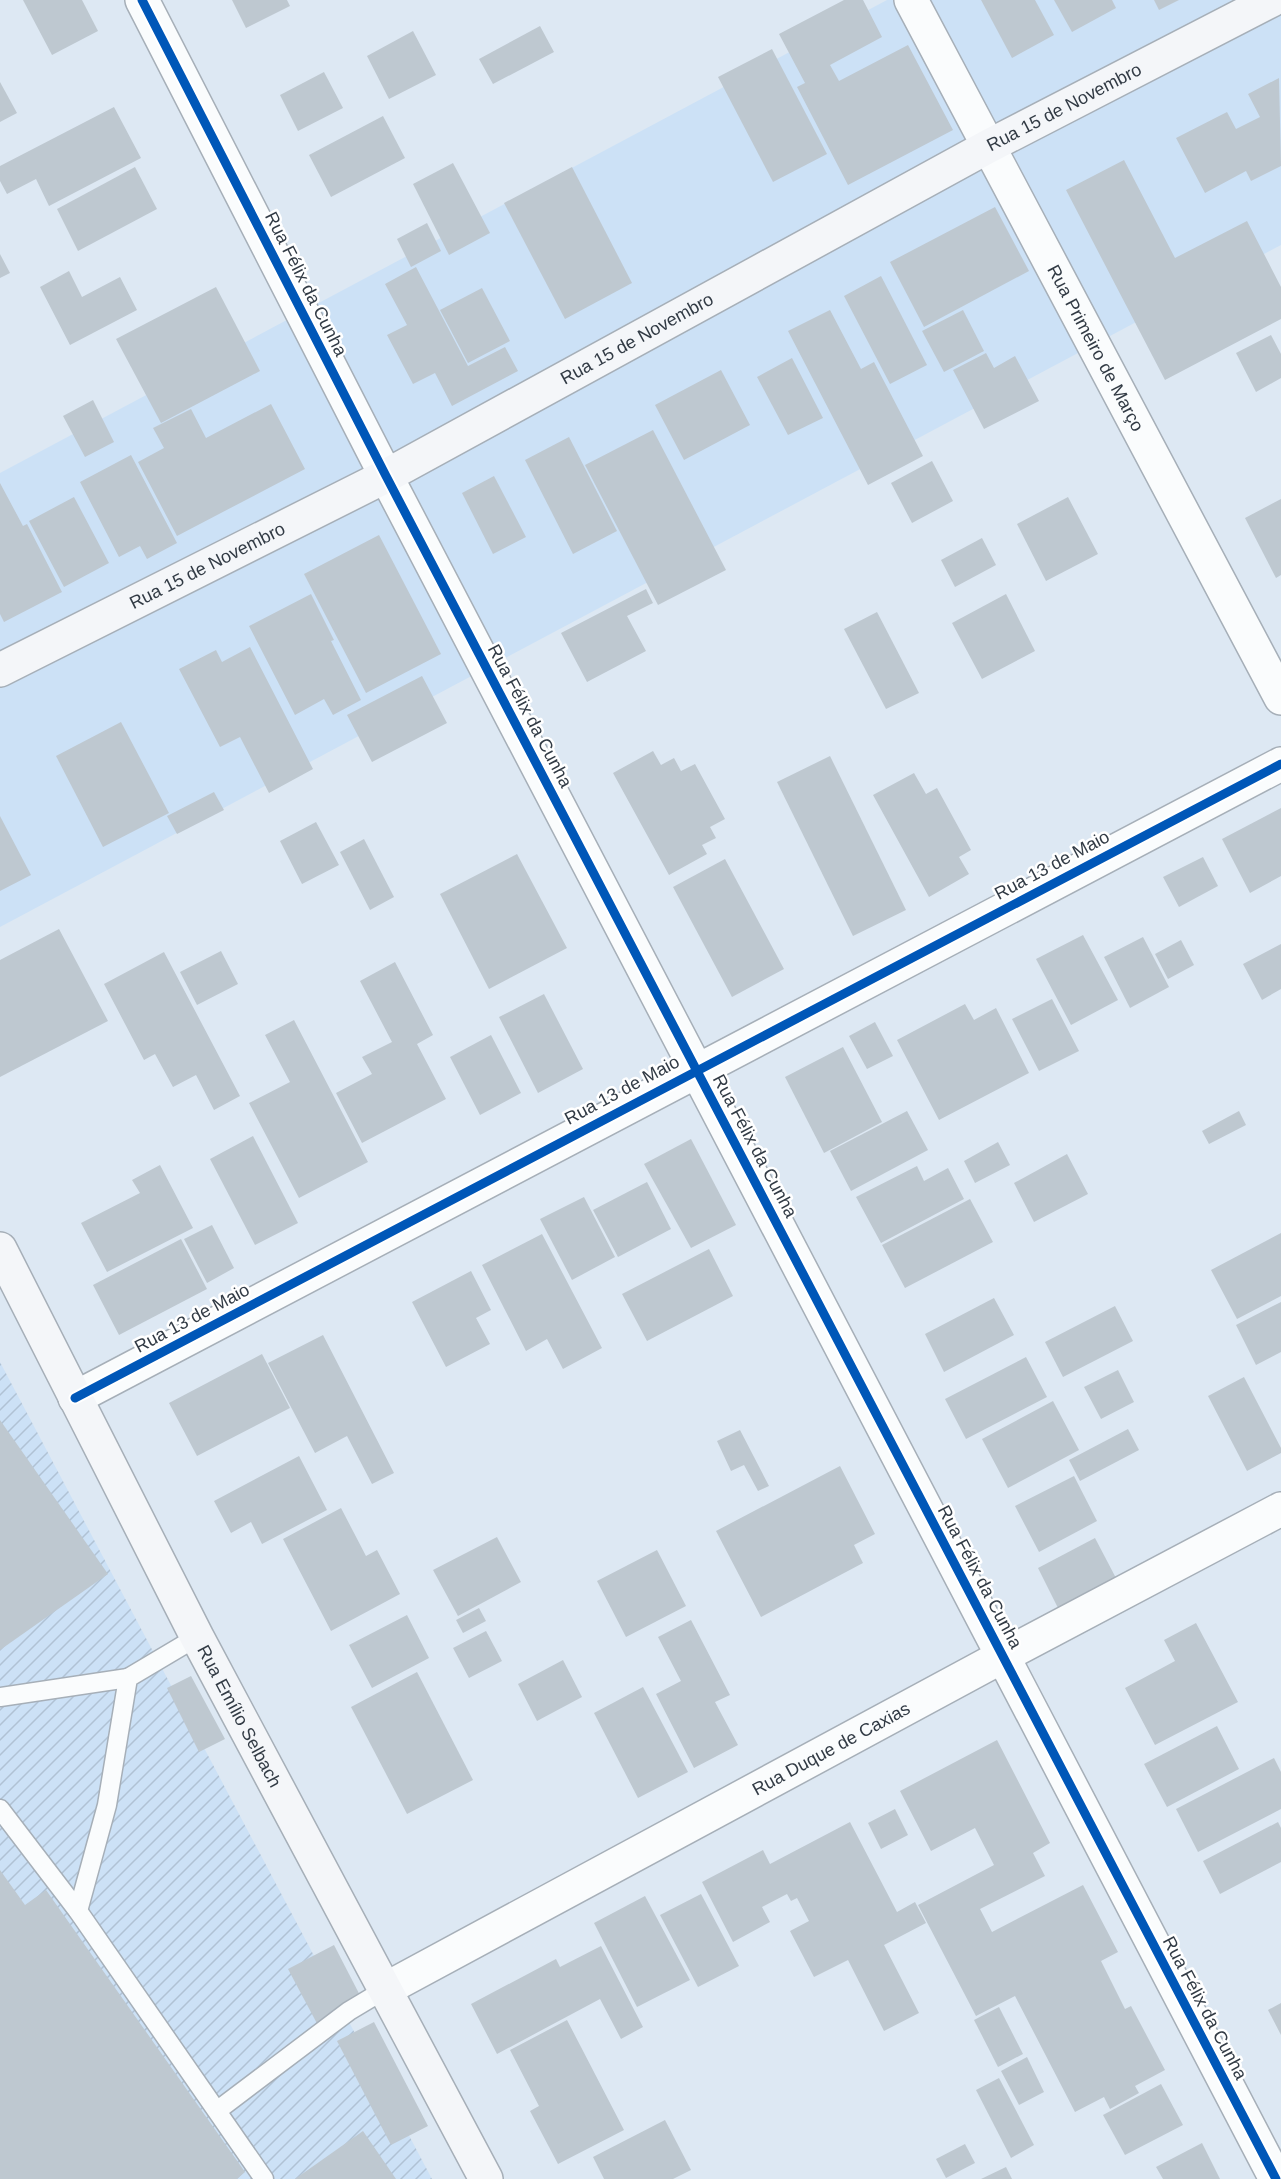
<svg xmlns="http://www.w3.org/2000/svg" width="1281" height="2179" viewBox="0 0 1281 2179" font-family="Arial,sans-serif">
	<style>
		.built { fill: #cce1f6 }
		.industrial { fill: url(#industrial-furrows) }
		.building { fill: #bec8d0 }
		.lines { fill: none; stroke-linecap: round; stroke-linejoin: round }
		.lane-casing { stroke: #a6afb8; stroke-width: 21 }
		.street-casing { stroke: #a6afb8; stroke-width: 36 }
		.secondary-casing { stroke: #a6afb8; stroke-width: 36 }
		.lane { stroke: #fafcfd; stroke-width: 18 }
		.street { stroke: #fafcfd; stroke-width: 33 }
		.secondary { stroke: #f4f6f9; stroke-width: 33 }
		.cycleway-casing { stroke: #fff; stroke-width: 13 }
		.cycleway { stroke: #0057b8; stroke-width: 9 }
		.labels { text-anchor: middle; dominant-baseline: central; stroke-width: 5; stroke-linejoin: round; paint-order: stroke }
		.street-label { font-size: 18px; fill: #323b45; stroke: #fff }
	</style>
	<defs>
		<pattern id="industrial-furrows" width="10" height="10" patternUnits="userSpaceOnUse" patternTransform="scale(1.5)"><rect width="10" height="10" fill="#cce1f6"/><path d="M-1 1l2-2M0 10L10 0M9 11l2-2" fill="none" stroke="#b0c2d4"/></pattern>
	</defs>
	<rect width="100%" height="100%" fill="#dde8f3"/>
	<polygon class="built" points="887,0 1281,0 1281,245 0,927 0,473"/>
	<polygon class="industrial" points="0,1362 432,2179 0,2179"/>
	<g class="building">
		<polygon points="23,0 82,0 98,31 52,55"/>
		<polygon points="232,0 287,0 290,6 246,28"/>
		<polygon points="844,0 863,0 882,37 830,65 839,81 908,45 953,130 848,185 797,87 805,83 779,34"/>
		<polygon points="981,0 1035,0 1054,35 1012,58"/>
		<polygon points="1054,0 1112,0 1116,8 1072,32"/>
		<polygon points="1154,0 1179,0 1159,10"/>
		<polygon points="540,26 554,52 493,84 479,59"/>
		<polygon points="413,31 436,75 389,99 367,56"/>
		<polygon points="772,49 827,154 773,182 718,77"/>
		<polygon points="324,72 343,108 298,131 280,95"/>
		<polygon points="1279,78 1281,166 1251,181 1246,171 1205,193 1176,138 1227,112 1236,129 1260,117 1248,94"/>
		<polygon points="0,82 17,113 0,122"/>
		<polygon points="114,107 141,158 49,206 36,179 7,194 0,181 0,166"/>
		<polygon points="383,116 405,158 331,197 309,155"/>
		<polygon points="1124,160 1175,258 1247,221 1281,287 1281,319 1165,380 1066,190"/>
		<polygon points="453,163 490,233 449,255 413,184"/>
		<polygon points="135,167 157,209 78,251 57,209"/>
		<polygon points="572,167 632,283 565,319 504,203"/>
		<polygon points="995,207 1029,271 924,327 890,262"/>
		<polygon points="427,223 441,251 411,267 397,239"/>
		<polygon points="0,254 10,273 0,278"/>
		<polygon points="416,267 468,366 505,347 518,371 452,406 435,373 413,384 387,335 407,325 385,284"/>
		<polygon points="69,271 82,297 120,277 137,310 70,345 40,287"/>
		<polygon points="881,276 927,365 890,384 844,296"/>
		<polygon points="216,287 260,371 161,423 116,339"/>
		<polygon points="482,288 510,341 468,363 440,310"/>
		<polygon points="830,310 861,369 874,362 923,456 868,485 788,331"/>
		<polygon points="963,310 984,351 944,372 922,331"/>
		<polygon points="1271,335 1281,354 1281,378 1256,392 1236,353"/>
		<polygon points="986,353 994,368 1015,356 1039,401 984,429 953,370"/>
		<polygon points="792,358 823,418 788,435 757,377"/>
		<polygon points="721,370 750,425 684,460 655,405"/>
		<polygon points="93,400 114,442 85,457 63,416"/>
		<polygon points="271,404 305,469 177,536 138,462 164,448 153,428 191,409 206,438"/>
		<polygon points="653,430 726,570 658,605 585,465"/>
		<polygon points="569,437 617,531 573,554 525,460"/>
		<polygon points="131,455 177,543 147,559 140,546 119,557 80,482"/>
		<polygon points="932,461 953,501 912,523 891,483"/>
		<polygon points="494,476 526,537 493,554 462,493"/>
		<polygon points="0,483 23,526 27,524 62,592 4,622 0,614"/>
		<polygon points="74,497 109,563 64,587 29,521"/>
		<polygon points="1068,497 1098,554 1046,581 1017,524"/>
		<polygon points="1281,499 1281,575 1276,578 1245,518"/>
		<polygon points="379,535 441,654 366,693 304,574"/>
		<polygon points="982,538 996,565 955,587 941,560"/>
		<polygon points="646,589 653,603 627,616 646,651 587,682 561,633"/>
		<polygon points="311,594 334,640 331,641 361,700 333,715 324,699 295,715 249,626"/>
		<polygon points="1006,594 1035,651 982,679 952,623"/>
		<polygon points="877,612 919,693 886,709 844,629"/>
		<polygon points="250,647 313,769 269,793 240,737 220,747 179,669 216,650 222,662"/>
		<polygon points="422,676 447,723 372,762 347,715"/>
		<polygon points="121,722 169,813 103,847 56,756"/>
		<polygon points="653,751 661,765 674,758 681,771 695,764 725,819 710,827 716,838 702,845 707,854 669,875 613,773"/>
		<polygon points="830,756 906,910 853,936 777,782"/>
		<polygon points="914,773 926,794 937,788 971,850 959,857 969,874 929,897 873,795"/>
		<polygon points="214,792 224,810 177,834 167,816"/>
		<polygon points="1281,808 1281,876 1250,893 1222,839"/>
		<polygon points="0,816 31,875 0,891"/>
		<polygon points="316,822 339,865 302,884 280,841"/>
		<polygon points="364,839 394,897 370,910 340,852"/>
		<polygon points="517,854 567,948 489,989 440,894"/>
		<polygon points="1203,857 1218,886 1179,907 1163,877"/>
		<polygon points="725,859 784,969 732,997 673,887"/>
		<polygon points="59,929 108,1021 0,1077 0,960"/>
		<polygon points="1083,935 1118,1000 1071,1025 1036,959"/>
		<polygon points="1143,937 1169,987 1130,1008 1104,957"/>
		<polygon points="1181,940 1194,965 1168,979 1155,954"/>
		<polygon points="1281,944 1281,989 1262,1000 1243,964"/>
		<polygon points="221,951 238,984 197,1005 180,972"/>
		<polygon points="164,952 240,1096 214,1110 196,1075 173,1087 155,1054 144,1060 104,984"/>
		<polygon points="395,962 433,1035 417,1044 446,1099 362,1143 336,1093 372,1074 362,1057 392,1042 360,981"/>
		<polygon points="544,994 583,1069 538,1093 499,1017"/>
		<polygon points="1052,999 1079,1051 1039,1071 1012,1019"/>
		<polygon points="965,1004 974,1020 996,1008 1029,1073 939,1120 897,1040"/>
		<polygon points="294,1020 368,1162 299,1198 249,1103 290,1082 265,1035"/>
		<polygon points="875,1022 893,1056 867,1069 849,1036"/>
		<polygon points="491,1035 521,1093 480,1115 450,1057"/>
		<polygon points="843,1047 882,1122 824,1153 785,1077"/>
		<polygon points="907,1111 928,1150 851,1191 830,1151"/>
		<polygon points="1239,1111 1246,1125 1209,1144 1202,1131"/>
		<polygon points="253,1136 298,1223 255,1245 210,1159"/>
		<polygon points="691,1139 736,1225 691,1248 644,1164"/>
		<polygon points="998,1142 1010,1165 975,1183 964,1161"/>
		<polygon points="1067,1154 1088,1194 1034,1222 1014,1183"/>
		<polygon points="160,1165 193,1228 107,1272 81,1223 140,1193 132,1180"/>
		<polygon points="917,1166 924,1181 948,1168 964,1199 881,1243 856,1197"/>
		<polygon points="647,1182 671,1229 618,1257 593,1210"/>
		<polygon points="584,1197 615,1257 572,1280 540,1219"/>
		<polygon points="970,1199 993,1242 905,1288 882,1245"/>
		<polygon points="212,1225 234,1268 207,1283 184,1239"/>
		<polygon points="1281,1233 1281,1296 1237,1319 1211,1270"/>
		<polygon points="542,1234 602,1348 563,1369 547,1339 526,1351 482,1265"/>
		<polygon points="181,1239 207,1289 119,1335 93,1285"/>
		<polygon points="709,1249 733,1296 647,1341 622,1294"/>
		<polygon points="471,1271 491,1310 476,1318 490,1344 446,1367 412,1302"/>
		<polygon points="994,1298 1014,1335 944,1372 925,1334"/>
		<polygon points="1281,1302 1281,1352 1256,1365 1236,1325"/>
		<polygon points="1115,1306 1133,1341 1063,1377 1045,1342"/>
		<polygon points="323,1335 394,1473 372,1484 347,1436 315,1453 268,1363"/>
		<polygon points="262,1354 290,1408 197,1456 169,1403"/>
		<polygon points="1026,1357 1047,1397 966,1439 945,1399"/>
		<polygon points="1118,1370 1134,1402 1101,1419 1084,1387"/>
		<polygon points="1244,1377 1281,1448 1281,1453 1247,1471 1208,1396"/>
		<polygon points="1053,1401 1079,1450 1008,1488 982,1439"/>
		<polygon points="0,1420 108,1574 0,1650"/>
		<polygon points="1128,1429 1139,1450 1080,1481 1069,1460"/>
		<polygon points="740,1430 769,1486 758,1491 744,1465 731,1471 717,1441"/>
		<polygon points="299,1456 327,1510 262,1544 251,1522 231,1533 214,1501"/>
		<polygon points="840,1466 875,1534 854,1545 863,1563 761,1617 716,1531"/>
		<polygon points="1074,1476 1097,1521 1039,1552 1015,1506"/>
		<polygon points="341,1508 366,1556 377,1550 400,1594 331,1631 283,1539"/>
		<polygon points="497,1537 521,1582 458,1616 433,1570"/>
		<polygon points="1095,1538 1117,1580 1059,1610 1038,1568"/>
		<polygon points="657,1550 686,1606 626,1637 597,1581"/>
		<polygon points="479,1608 486,1621 463,1633 456,1620"/>
		<polygon points="407,1615 429,1658 372,1688 349,1645"/>
		<polygon points="691,1620 730,1695 715,1702 738,1745 694,1768 656,1694 681,1681 658,1637"/>
		<polygon points="1196,1623 1238,1702 1155,1745 1125,1688 1175,1661 1164,1640"/>
		<polygon points="486,1631 502,1661 469,1678 453,1648"/>
		<polygon points="563,1660 582,1697 537,1721 518,1684"/>
		<polygon points="417,1672 473,1780 407,1814 351,1707"/>
		<polygon points="191,1676 225,1739 199,1752 167,1688"/>
		<polygon points="643,1687 688,1772 638,1798 594,1713"/>
		<polygon points="1217,1726 1239,1769 1167,1807 1144,1764"/>
		<polygon points="997,1740 1050,1843 1033,1853 1045,1876 980,1909 992,1932 1083,1885 1118,1952 1101,1961 1125,2009 1131,2006 1165,2070 1135,2086 1139,2093 1110,2109 1104,2097 1075,2112 1015,1996 976,2016 918,1905 994,1865 975,1828 931,1851 900,1791"/>
		<polygon points="1274,1758 1281,1772 1281,1809 1198,1852 1176,1809"/>
		<polygon points="895,1809 908,1835 881,1849 868,1823"/>
		<polygon points="850,1822 897,1912 915,1902 926,1923 884,1945 919,2013 884,2031 848,1960 814,1977 790,1931 809,1921 797,1898 791,1901 787,1894 762,1907 770,1922 733,1942 702,1882 763,1850 770,1864"/>
		<polygon points="1278,1822 1281,1828 1281,1862 1220,1894 1203,1861"/>
		<polygon points="0,1870 25,1905 46,1890 245,2172 237,2179 0,2179"/>
		<polygon points="701,1894 739,1966 698,1987 660,1915"/>
		<polygon points="645,1896 690,1980 637,2007 594,1923"/>
		<polygon points="334,1945 366,2007 321,2031 288,1969"/>
		<polygon points="601,1946 643,2027 621,2039 600,1999 497,2054 471,2004 556,1959 560,1967"/>
		<polygon points="1281,2003 1281,2035 1268,2010"/>
		<polygon points="999,2007 1023,2054 998,2067 974,2020"/>
		<polygon points="567,2020 624,2130 558,2164 530,2111 539,2106 510,2050"/>
		<polygon points="374,2022 428,2126 391,2145 337,2041"/>
		<polygon points="1027,2057 1044,2092 1019,2105 1001,2071"/>
		<polygon points="999,2078 1034,2145 1011,2158 976,2090"/>
		<polygon points="1161,2084 1183,2125 1125,2155 1103,2115"/>
		<polygon points="665,2120 691,2170 673,2179 604,2179 593,2157"/>
		<polygon points="363,2131 396,2179 295,2179"/>
		<polygon points="1202,2143 1220,2179 1163,2179 1156,2167"/>
		<polygon points="965,2144 975,2163 946,2178 936,2159"/>
		<polygon points="1006,2167 1012,2179 981,2179"/>
	</g>
	<g class="lines">
		<g class="lane-casing">
			<g id="lane">
				<polyline points="0,1697 128,1678"/>
				<polyline points="0,1809 78,1911 264,2179"/>
				<polyline points="78,1911 107,1805 128,1678 197,1637"/>
				<polyline points="218,2110 349,2011 384,1990"/>
			</g>
		</g>
		<g class="street-casing">
			<g id="street">
				<polyline points="142,0 386,476 1276,2179"/>
				<path id="s1" d="M911,0L1281,698"/>
				<polyline points="75,1398 1281,764"/>
				<path id="s2" d="M384,1990L1003,1656L1281,1509"/>
			</g>
		</g>
		<g class="secondary-casing">
			<g id="secondary">
				<path id="s3" d="M0,670L386,476L989,146L1272,0"/>
				<path id="s4" d="M0,1249L197,1637L486,2179"/>
			</g>
		</g>
		<use href="#lane" class="lane"/>
		<use href="#street" class="street"/>
		<use href="#secondary" class="secondary"/>
		<g class="cycleway-casing">
			<g id="cycleway">
				<polyline points="142,0 386,476 1276,2179"/>
				<polyline points="75,1398 1281,764"/>
			</g>
		</g>
		<use href="#cycleway" class="cycleway"/>
	</g>
	<g class="labels">
		<g class="street-label">
			<text stroke="none"><textPath href="#s3" startOffset="1204">Rua 15 de Novembro</textPath></text>
			<text transform="translate(306 284) rotate(63)">Rua Félix da Cunha</text>
			<text stroke="none"><textPath href="#s3" startOffset="718">Rua 15 de Novembro</textPath></text>
			<text stroke="none"><textPath href="#s1" startOffset="394">Rua Primeiro de Março</textPath></text>
			<text stroke="none"><textPath href="#s3" startOffset="232">Rua 15 de Novembro</textPath></text>
			<text transform="translate(530 716) rotate(62)">Rua Félix da Cunha</text>
			<text transform="translate(1052 865) rotate(-28)">Rua 13 de Maio</text>
			<text transform="translate(622 1090) rotate(-28)">Rua 13 de Maio</text>
			<text transform="translate(755 1146) rotate(62)">Rua Félix da Cunha</text>
			<text transform="translate(192 1318) rotate(-28)">Rua 13 de Maio</text>
			<text transform="translate(980 1577) rotate(62)">Rua Félix da Cunha</text>
			<text stroke="none"><textPath href="#s4" startOffset="525">Rua Emílio Selbach</textPath></text>
			<text stroke="none"><textPath href="#s2" startOffset="508">Rua Duque de Caxias</textPath></text>
			<text transform="translate(1205 2008) rotate(62)">Rua Félix da Cunha</text>
		</g>
	</g>
</svg>
